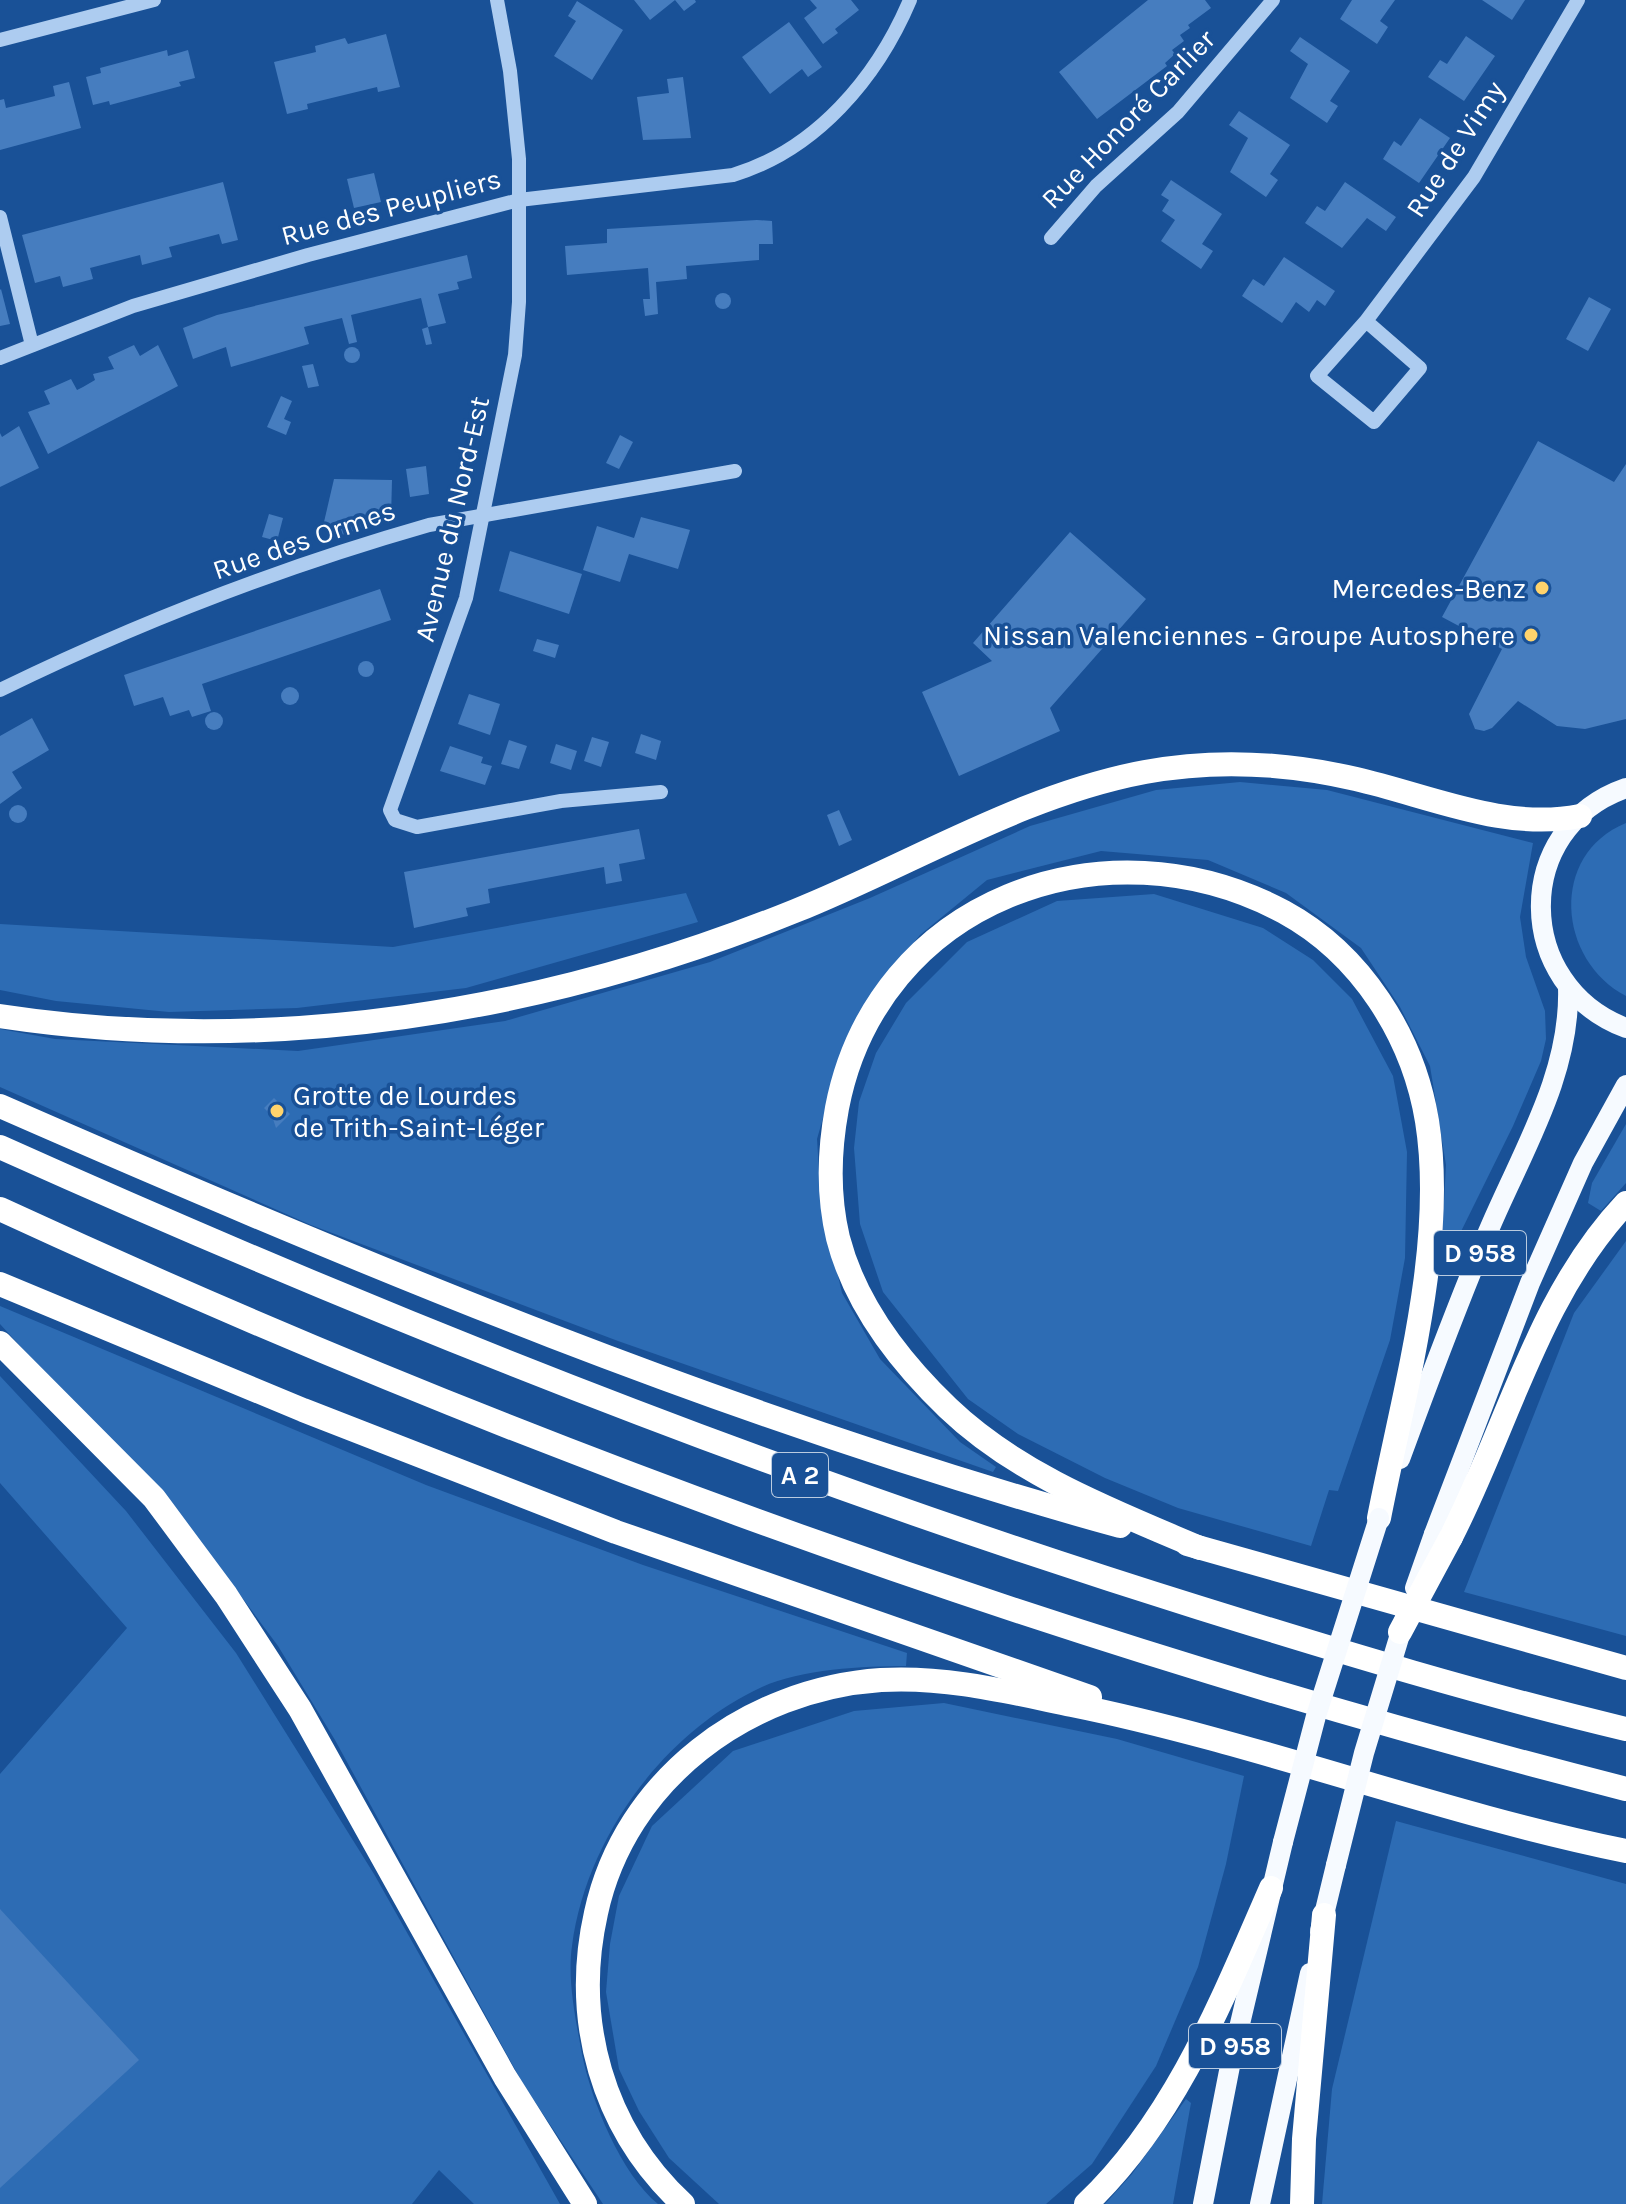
<svg xmlns="http://www.w3.org/2000/svg" width="1626" height="2204" viewBox="0 0 1626 2204" font-family="Karla,sans-serif">
	<style>
		.green { fill: #2d6cb4 }
		.building { fill: #467dbf }
		.lines { fill: none; stroke-linecap: round; stroke-linejoin: round }
		.minor { stroke: #adccf0; stroke-width: 14 }
		.major { stroke: #f6faff; stroke-width: 20 }
		.highway { stroke: #fff; stroke-width: 24 }
		.major-bridge { stroke: #f6faff; stroke-width: 20 }
		.highway-bridge { stroke: #fff; stroke-width: 24 }
		.poi-dot { fill: #ffd36c; stroke: #195197; stroke-width: 3 }
		.labels { text-anchor: middle; dominant-baseline: central; stroke-width: 7; stroke-linejoin: round; paint-order: stroke }
		.shield { fill: #195197; stroke: #bacbe0; stroke-width: 2 }
		.shield-label { font-size: 26px; font-weight: bold; fill: #fff }
		.street-label { font-size: 28px; fill: #fff; stroke: #195197 }
		.poi-label { font-size: 28px; fill: #fff; stroke: #195197; text-anchor: end }
	</style>
	<rect width="100%" height="100%" fill="#195197"/>
	<g class="green">
		<polygon points="1240,782 1327,790 1533,843 1520,917 1526,957 1545,1011 1546,1039 1541,1061 1513,1126 1440,1274 1446,1165 1430,1066 1400,1007 1361,948 1286,893 1208,860 1101,851 987,880 920,935 878,987 839,1062 817,1139 821,1203 842,1293 880,1359 960,1442 996,1467 993,1472 618,1341 311,1225 0,1087 0,1029 55,1039 298,1051 505,1021 710,962 870,898 1030,826 1156,790"/>
		<path d="M1626,823V996C1558,961 1548,855 1626,823Z"/>
		<polygon points="686,893 698,922 466,988 297,1008 169,1012 56,1001 0,990 0,924 393,947"/>
		<polygon points="1154,894 1263,928 1313,960 1352,999 1393,1076 1407,1152 1405,1258 1390,1340 1338,1491 1329,1490 1311,1546 1178,1508 1105,1478 1018,1434 968,1399 883,1292 860,1224 854,1148 859,1102 876,1053 906,1003 967,942 1057,901"/>
		<polygon points="1626,1124 1626,1183 1601,1211 1588,1203 1592,1183"/>
		<polygon points="1626,1241 1626,1636 1464,1592 1574,1313"/>
		<path d="M0,1306L426,1485L643,1565L907,1653L906,1666C863,1666 801,1669 762,1687C664,1732 586,1838 572,1946C567,1980 576,2021 582,2054C591,2100 621,2174 658,2204H603L523,2084L335,1740L278,1646L209,1553L0,1324Z"/>
		<polygon points="0,1376 126,1511 236,1653 374,1874 560,2204 474,2204 439,2170 412,2204 0,2204 0,1774 127,1628 0,1483"/>
		<polygon points="944,1703 1117,1739 1244,1776 1226,1864 1198,1967 1156,2066 1092,2164 1046,2204 719,2204 669,2158 639,2111 619,2069 606,1992 610,1944 619,1896 652,1826 733,1751 854,1711"/>
		<polygon points="1396,1821 1626,1884 1626,2204 1322,2204 1332,2089"/>
		<polygon points="1186,2099 1191,2103 1173,2204 1105,2204 1132,2174"/>
	</g>
	<g class="building">
		<polygon points="634,0 695,0 696,2 684,11 675,0 650,20"/>
		<polygon points="810,0 851,0 859,10 835,29 838,33 823,44 804,18 817,8"/>
		<polygon points="1148,0 1205,0 1211,8 1188,25 1190,28 1180,35 1184,41 1172,50 1175,54 1165,63 1167,66 1097,119 1059,72"/>
		<polygon points="1352,0 1395,0 1380,21 1388,27 1377,44 1340,19"/>
		<polygon points="1482,0 1525,0 1512,20"/>
		<polygon points="577,1 623,30 592,80 554,56 576,21 568,16"/>
		<polygon points="789,22 822,67 808,77 802,69 770,94 742,57"/>
		<polygon points="386,34 400,87 378,92 377,87 307,104 308,109 287,114 274,62 316,52 315,46 345,38 348,44"/>
		<polygon points="1466,36 1495,56 1464,101 1428,77 1440,60 1447,64"/>
		<polygon points="1300,37 1350,71 1330,101 1338,106 1327,123 1290,98 1308,64 1290,51"/>
		<polygon points="167,50 168,56 188,50 195,78 179,82 181,86 110,105 109,101 93,105 86,77 101,73 100,68"/>
		<polygon points="683,77 691,138 643,140 637,97 669,93 667,79"/>
		<polygon points="69,82 81,128 0,150 0,100 4,99 6,108 31,102 55,96 53,86"/>
		<polygon points="1239,111 1290,145 1270,174 1278,180 1266,197 1230,172 1248,138 1229,125"/>
		<polygon points="1420,118 1450,138 1419,183 1383,159 1394,141 1401,146"/>
		<polygon points="374,173 381,202 354,208 347,179"/>
		<polygon points="1171,180 1222,214 1202,244 1213,251 1201,269 1161,241 1175,220 1162,211 1169,200 1161,195"/>
		<polygon points="223,182 238,240 222,244 219,234 169,247 172,257 142,265 140,255 90,268 93,279 63,287 60,276 35,283 22,235"/>
		<polygon points="1345,182 1396,217 1386,231 1367,218 1342,248 1305,223 1317,206 1325,211"/>
		<polygon points="757,220 772,221 773,244 759,244 759,260 686,266 687,279 656,282 658,314 645,316 643,299 650,299 648,268 567,275 565,246 607,243 607,229"/>
		<polygon points="467,255 472,278 457,282 459,289 438,294 446,323 428,327 432,344 426,345 422,329 428,327 421,298 351,315 357,342 349,344 342,318 304,327 309,344 231,367 226,347 193,359 183,328 217,315"/>
		<polygon points="1284,257 1335,291 1325,306 1317,300 1309,312 1296,302 1282,323 1242,296 1253,279 1264,286"/>
		<polygon points="1,289 10,324 0,326 0,290"/>
		<circle cx="723" cy="301" r="8"/>
		<polygon points="1589,297 1611,309 1588,351 1566,339"/>
		<polygon points="134,345 140,356 158,345 178,386 48,454 28,412 50,404 44,391 71,379 77,390 83,387 95,380 93,374 114,369 108,357"/>
		<circle cx="352" cy="355" r="8"/>
		<polygon points="313,364 319,386 308,388 302,366"/>
		<polygon points="281,396 292,401 284,419 291,422 286,435 267,427"/>
		<polygon points="19,426 39,468 0,487 0,433 2,437"/>
		<polygon points="620,435 633,442 619,469 606,463"/>
		<polygon points="1538,441 1614,482 1626,464 1626,719 1585,729 1557,726 1518,701 1492,728 1484,731 1475,729 1469,714 1502,649 1442,617"/>
		<polygon points="426,466 429,494 410,497 406,469"/>
		<polygon points="334,479 392,480 391,518 330,539 324,522"/>
		<polygon points="269,514 283,518 277,541 262,537"/>
		<polygon points="641,517 690,530 678,569 629,554 620,582 583,570 597,526 634,538"/>
		<polygon points="1070,532 1146,599 1050,708 1060,731 959,776 922,692 992,661 973,643"/>
		<polygon points="510,551 582,574 569,614 499,591"/>
		<polygon points="380,589 391,620 202,684 211,711 192,717 189,710 170,716 163,697 134,706 124,675"/>
		<polygon points="537,639 559,645 555,658 533,651"/>
		<circle cx="366" cy="669" r="8"/>
		<circle cx="290" cy="696" r="9"/>
		<polygon points="469,694 500,704 490,735 458,724"/>
		<circle cx="214" cy="721" r="9"/>
		<polygon points="32,718 49,750 12,772 22,788 0,804 0,736"/>
		<polygon points="641,734 661,741 656,760 635,753"/>
		<polygon points="592,737 609,742 601,767 584,761"/>
		<polygon points="509,740 527,746 519,769 501,764"/>
		<polygon points="556,744 577,751 571,770 550,763"/>
		<polygon points="450,746 483,757 481,763 492,766 485,785 440,771"/>
		<circle cx="18" cy="814" r="9"/>
		<polygon points="839,810 852,840 839,846 827,815"/>
		<polygon points="639,829 645,859 619,864 622,881 606,884 604,867 488,889 490,903 466,908 468,916 414,928 404,872"/>
		<polygon points="274,1098 290,1114 276,1128 272,1116 264,1108"/>
		<polygon points="0,1909 139,2060 0,2188"/>
	</g>
	<g class="lines">
		<g class="minor">
			<polyline points="497,0 510,71 519,159 519,302 515,355 466,598 390,810 395,820 417,827 561,801 661,792"/>
			<polyline points="0,40 154,0"/>
			<polyline points="0,217 32,345"/>
			<polyline points="1051,238 1096,186 1178,112 1273,0"/>
			<polyline points="1366,321 1420,368 1374,422 1317,376 1366,321 1474,177 1578,0"/>
			<path d="M0,358L133,306L308,255L519,200L733,175C816,150 877,78 910,0"/>
			<path d="M0,690C137,623 282,567 429,525L735,471"/>
		</g>
		<g class="major">
			<path d="M1626,788C1511,828 1514,986 1626,1028"/>
			<path d="M1400,1459C1428,1383 1456,1307 1488,1232C1521,1153 1571,1075 1568,987"/>
			<polyline points="1434,1534 1530,1283 1583,1163 1626,1085"/>
			<polyline points="1320,1931 1336,1865"/>
			<polyline points="1203,2204 1230,2066 1283,1842"/>
			<polyline points="1260,2204 1310,1973"/>
		</g>
		<g class="highway">
			<path d="M0,1016C270,1057 543,1013 795,911C910,865 1022,795 1145,772C1215,759 1287,763 1356,779C1430,796 1504,831 1580,816"/>
			<path d="M0,1106C365,1266 735,1420 1120,1526"/>
			<path d="M0,1147C392,1323 789,1480 1200,1608C1341,1652 1483,1695 1626,1729"/>
			<path d="M0,1209C524,1451 1067,1646 1626,1789"/>
			<polyline points="0,1284 303,1410 616,1532 1090,1697"/>
			<polyline points="0,1343 154,1498 226,1595 300,1709 505,2077 585,2204"/>
			<path d="M1451,1537C1508,1426 1538,1296 1626,1203"/>
			<polyline points="1187,1544 1626,1668"/>
			<path d="M1200,1548C1113,1511 1018,1475 948,1408C900,1362 855,1304 838,1238C828,1196 829,1151 837,1108C877,900 1105,816 1284,912C1361,954 1413,1036 1427,1121C1447,1246 1403,1394 1379,1518"/>
			<path d="M683,2204C602,2129 572,2020 596,1913C625,1779 748,1689 881,1680C945,1676 1009,1692 1072,1705C1259,1743 1439,1813 1626,1851"/>
			<path d="M1086,2204C1175,2120 1223,1998 1271,1888"/>
			<polyline points="1302,2204 1304,2139 1324,1915"/>
		</g>
		<g class="major-bridge">
			<polyline points="1415,1588 1434,1534"/>
			<polyline points="1283,1842 1316,1716 1379,1518"/>
			<polyline points="1336,1865 1364,1753 1405,1618"/>
		</g>
		<polyline class="highway-bridge" points="1400,1632 1451,1537"/>
	</g>
	<g class="poi-dot">
		<circle cx="1542" cy="588" r="8"/>
		<circle cx="1531" cy="635" r="8"/>
		<circle cx="277" cy="1111" r="8"/>
	</g>
	<g class="labels">
		<g class="shield">
			<rect x="1434" y="1231" width="92" height="44" rx="6"/>
			<rect x="772" y="1453" width="56" height="44" rx="6"/>
			<rect x="1189" y="2024" width="92" height="44" rx="6"/>
		</g>
		<g class="shield-label">
			<text x="1480" y="1253">D 958</text>
			<text x="800" y="1475">A 2</text>
			<text x="1235" y="2046">D 958</text>
		</g>
		<g class="street-label">
			<text transform="translate(1128 119) rotate(-46)">Rue Honoré Carlier</text>
			<text transform="translate(1455 149) rotate(-57)">Rue de Vimy</text>
			<text transform="translate(391 207) rotate(-15)">Rue des Peupliers</text>
			<text transform="translate(452 519) rotate(-77)">Avenue du Nord-Est</text>
			<text transform="translate(304 540) rotate(-19)">Rue des Ormes</text>
		</g>
		<g class="poi-label">
			<text x="1526" y="588">Mercedes-Benz</text>
			<text x="1515" y="635">Nissan Valenciennes - Groupe Autosphere</text>
			<text x="293" y="1095" text-anchor="start">Grotte de Lourdes<tspan x="293" dy="32">de Trith-Saint-Léger</tspan></text>
		</g>
	</g>
</svg>
